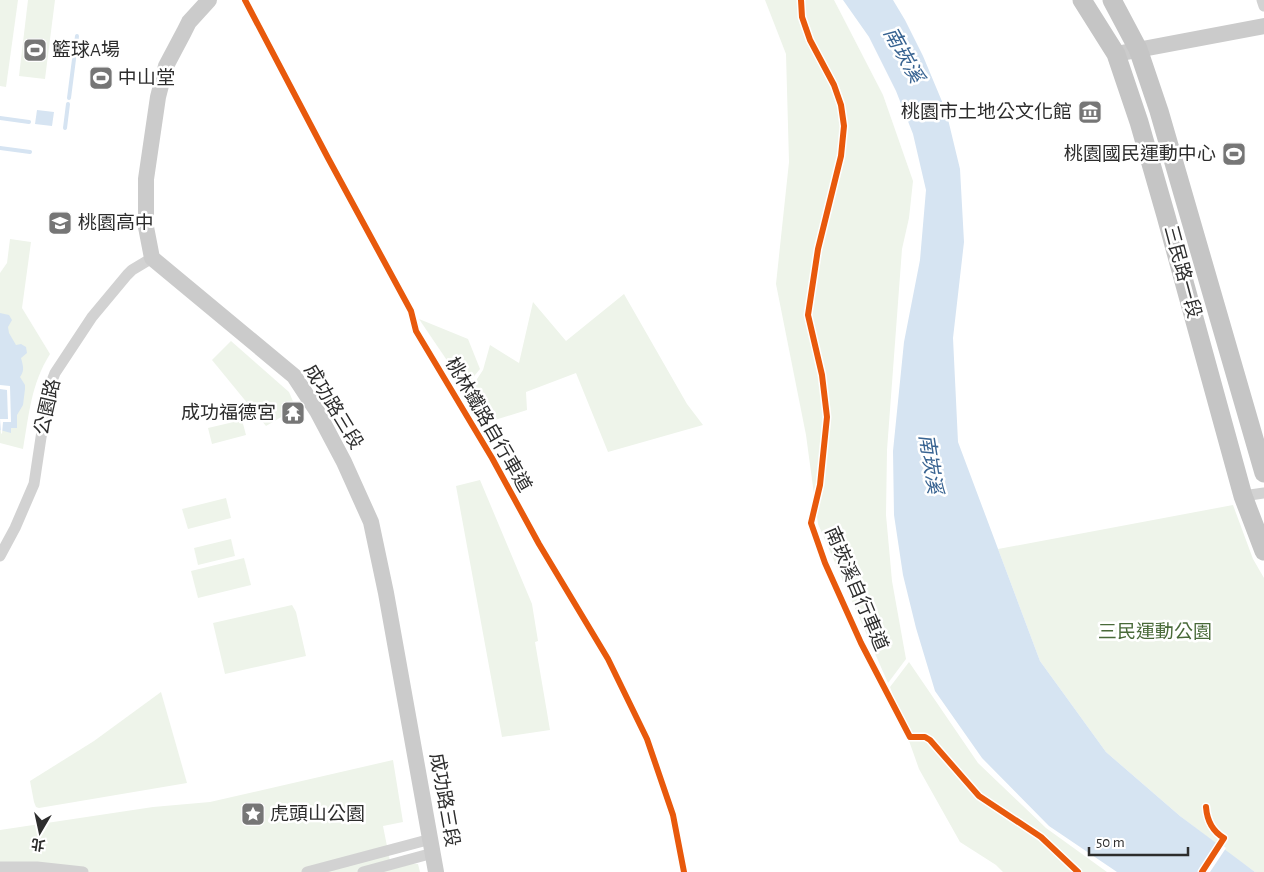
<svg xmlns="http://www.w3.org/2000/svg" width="1264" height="872" viewBox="0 0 1264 872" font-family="'Alegreya Sans','Noto Sans TC',sans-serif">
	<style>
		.green { fill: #eef4ea }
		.water { fill: #d6e4f2 }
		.pier { fill: #fff }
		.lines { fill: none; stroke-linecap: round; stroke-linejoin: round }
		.stream { stroke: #d6e4f2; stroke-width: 4 }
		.street { stroke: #d2d2d2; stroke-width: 11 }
		.secondary { stroke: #cbcbcb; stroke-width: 16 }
		.primary { stroke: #c5c5c5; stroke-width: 19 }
		.cycleway-casing { stroke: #fff; stroke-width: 9 }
		.cycleway { stroke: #e8590c; stroke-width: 6 }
		.labels { text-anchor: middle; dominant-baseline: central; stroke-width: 5; stroke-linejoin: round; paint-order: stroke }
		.poi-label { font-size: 19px; fill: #2d2d2d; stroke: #fff; text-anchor: start }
		.street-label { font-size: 19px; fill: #2d2d2d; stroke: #fff }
		.park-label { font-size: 19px; fill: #496a39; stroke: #fff }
		.water-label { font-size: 20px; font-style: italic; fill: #386391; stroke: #fff }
	</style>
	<rect width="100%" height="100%" fill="#fff"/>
	<g class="green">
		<polygon points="0,0 18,0 6,87 0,86"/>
		<polygon points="28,0 55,0 45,79 19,76"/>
		<polygon points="765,0 834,0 883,95 913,181 909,218 902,249 887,450 886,515 892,581 906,659 888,683 818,524 806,435 776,284 789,162 786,54"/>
		<path d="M10,239L31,242L22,308L50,354C31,384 29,415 23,449L0,443V273L7,263Z"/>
		<polygon points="624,294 687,404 703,425 608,452 576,373 526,392 527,410 482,424 465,397 483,370 490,345 519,363 533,302 566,341"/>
		<polygon points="419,319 468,339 480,369 465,387"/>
		<polygon points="231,341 289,392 295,406 283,416 266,426 212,360"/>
		<polygon points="242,420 246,435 212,444 208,428"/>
		<polygon points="480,480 532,604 538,641 535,642 550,730 502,737 456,486"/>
		<polygon points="226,498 231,518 188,529 182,509"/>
		<polygon points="1233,505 1253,559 1264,578 1264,872 1255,872 1227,852 1180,816 1106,752 1040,661 998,549"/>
		<polygon points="231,539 235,556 198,565 194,548"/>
		<polygon points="244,558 251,585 198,598 191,571"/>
		<polygon points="292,605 296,612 306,656 225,674 213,623"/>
		<polygon points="909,662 978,763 1046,828 1107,872 1003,872 996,865 960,842 919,769 890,687"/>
		<polygon points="161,692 187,783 39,808 36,807 34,802 30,781 94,741"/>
		<polygon points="393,760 403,822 383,826 391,866 405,863 418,864 420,872 0,872 0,830 153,807 210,802"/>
	</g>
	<g class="water">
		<polygon points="843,0 893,0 905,20 923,56 946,111 960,169 964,242 953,338 958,442 1040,661 1106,752 1180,816 1255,872 1117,872 1049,826 982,758 935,691 916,628 903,575 894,515 893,451 904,342 920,260 926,190 913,134 896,91 869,37"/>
		<polygon points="37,110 54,112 52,126 35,124"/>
		<path d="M0,313L9,315L12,320L8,327L9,333L16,345L21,344L26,347L27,353L21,358C23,366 25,370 20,377L25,385V389L23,405L17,415V428H11V433L0,430Z"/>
	</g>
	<g class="pier">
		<polygon points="0,385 10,386 11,422 3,422 2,434 1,433 0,419 8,419 7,390 0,389"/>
		<polygon points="1218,842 1226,848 1210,872 1199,872"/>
	</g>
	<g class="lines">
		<g class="stream">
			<polyline points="69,98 77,36"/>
			<polyline points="0,118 29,122"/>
			<polyline points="65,128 68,104"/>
			<polyline points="0,148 30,152"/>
			<polyline points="65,231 67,219"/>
		</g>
		<g class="street">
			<polyline points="1262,0 1264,6"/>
			<polyline points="1243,496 1264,493"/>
			<polyline points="0,556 15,528 34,484 48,391 55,373 92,317 127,275 132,270 152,258"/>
			<polyline points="0,867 37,867 83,872"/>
			<polyline points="307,872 431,839"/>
			<polyline points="363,872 433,853"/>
		</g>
		<g class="secondary">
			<polyline points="209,0 189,22 184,32 166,66 158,97 146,179 146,227 152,258 294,376 317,411 344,462 371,522 386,593 436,872"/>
			<polyline points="1116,54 1264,26"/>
		</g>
		<g class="primary">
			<polyline points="1082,0 1116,54 1139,122 1166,216 1243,496 1264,551"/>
			<polyline points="1112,0 1138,49 1159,111 1264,473"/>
		</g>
		<g class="cycleway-casing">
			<g id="cycleway">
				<polyline points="245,0 328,158 411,311 416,331 492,458 539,544 608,659 647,739 673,815 684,872"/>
				<polyline points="801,0 802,17 810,40 834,85 841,105 844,126 841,156 818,249 808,315 822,375 827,417 820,485 811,523 825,563 861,643 910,737 925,737 930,740 979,796 1041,837 1078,872"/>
				<path d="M1202,872L1224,838C1212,831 1207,820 1206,807"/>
			</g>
		</g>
		<use href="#cycleway" class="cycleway"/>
	</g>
	<defs>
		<g id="stadium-square" transform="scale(1.25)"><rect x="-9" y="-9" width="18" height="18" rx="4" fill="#767676" stroke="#fff"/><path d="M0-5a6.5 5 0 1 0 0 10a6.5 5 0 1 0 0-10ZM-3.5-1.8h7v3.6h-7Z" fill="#fff"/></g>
		<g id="museum-square" transform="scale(1.25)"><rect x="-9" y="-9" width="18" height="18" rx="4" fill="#767676" stroke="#fff"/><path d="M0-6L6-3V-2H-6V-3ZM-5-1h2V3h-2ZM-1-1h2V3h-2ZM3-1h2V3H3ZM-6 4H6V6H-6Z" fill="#fff"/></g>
		<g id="school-square" transform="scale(1.25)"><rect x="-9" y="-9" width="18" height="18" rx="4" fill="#767676" stroke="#fff"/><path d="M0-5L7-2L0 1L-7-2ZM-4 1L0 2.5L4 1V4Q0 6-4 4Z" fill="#fff"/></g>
		<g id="temple-square" transform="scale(1.25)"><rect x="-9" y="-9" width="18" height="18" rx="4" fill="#767676" stroke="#fff"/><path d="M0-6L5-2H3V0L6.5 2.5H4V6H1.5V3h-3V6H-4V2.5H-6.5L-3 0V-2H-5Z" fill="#fff"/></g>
		<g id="sight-square" transform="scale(1.25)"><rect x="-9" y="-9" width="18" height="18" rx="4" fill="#767676" stroke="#fff"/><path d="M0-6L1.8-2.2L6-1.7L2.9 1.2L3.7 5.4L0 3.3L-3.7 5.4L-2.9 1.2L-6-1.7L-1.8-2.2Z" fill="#fff"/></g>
	</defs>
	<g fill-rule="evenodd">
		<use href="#stadium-square" x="35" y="50"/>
		<use href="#stadium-square" x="101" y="78"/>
		<use href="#museum-square" x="1090" y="112"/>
		<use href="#stadium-square" x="1234" y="154"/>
		<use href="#school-square" x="60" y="223"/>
		<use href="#temple-square" x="293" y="413"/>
		<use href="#sight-square" x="253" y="814"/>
	</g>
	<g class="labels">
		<g class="poi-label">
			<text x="52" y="50">籃球A場</text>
			<text x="118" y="78">中山堂</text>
			<text x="1072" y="112" text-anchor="end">桃園市土地公文化館</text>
			<text x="1216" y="154" text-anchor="end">桃園國民運動中心</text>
			<text x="78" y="223">桃園高中</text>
			<text x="276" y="413" text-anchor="end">成功福德宮</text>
			<text x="270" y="814">虎頭山公園</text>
		</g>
		<g class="street-label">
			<text transform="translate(1182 272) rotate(75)">三民路一段</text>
			<text transform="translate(48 407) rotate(-77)">公園路</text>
			<text transform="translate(333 407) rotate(59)">成功路三段</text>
			<text transform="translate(488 425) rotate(60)">桃林鐵路自行車道</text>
			<text transform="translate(856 589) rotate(67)">南崁溪自行車道</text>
			<text transform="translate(444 800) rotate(80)">成功路三段</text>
		</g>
		<g class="park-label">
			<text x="1155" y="632">三民運動公園</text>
		</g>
		<g class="water-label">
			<text transform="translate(903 55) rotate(61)">南崁溪</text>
			<text transform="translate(930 464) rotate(81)">南崁溪</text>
		</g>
	</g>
	<g transform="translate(40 832) rotate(189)" stroke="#ffffff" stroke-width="4" paint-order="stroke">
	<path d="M0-4L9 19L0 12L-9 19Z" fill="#2d2d2d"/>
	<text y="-8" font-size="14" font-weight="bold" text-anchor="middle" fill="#2d2d2d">北</text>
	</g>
	<path d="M1089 847v8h99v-8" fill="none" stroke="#2d2d2d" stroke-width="2.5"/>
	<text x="1096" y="847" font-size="15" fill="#2d2d2d" stroke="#ffffff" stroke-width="4" paint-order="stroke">50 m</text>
</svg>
